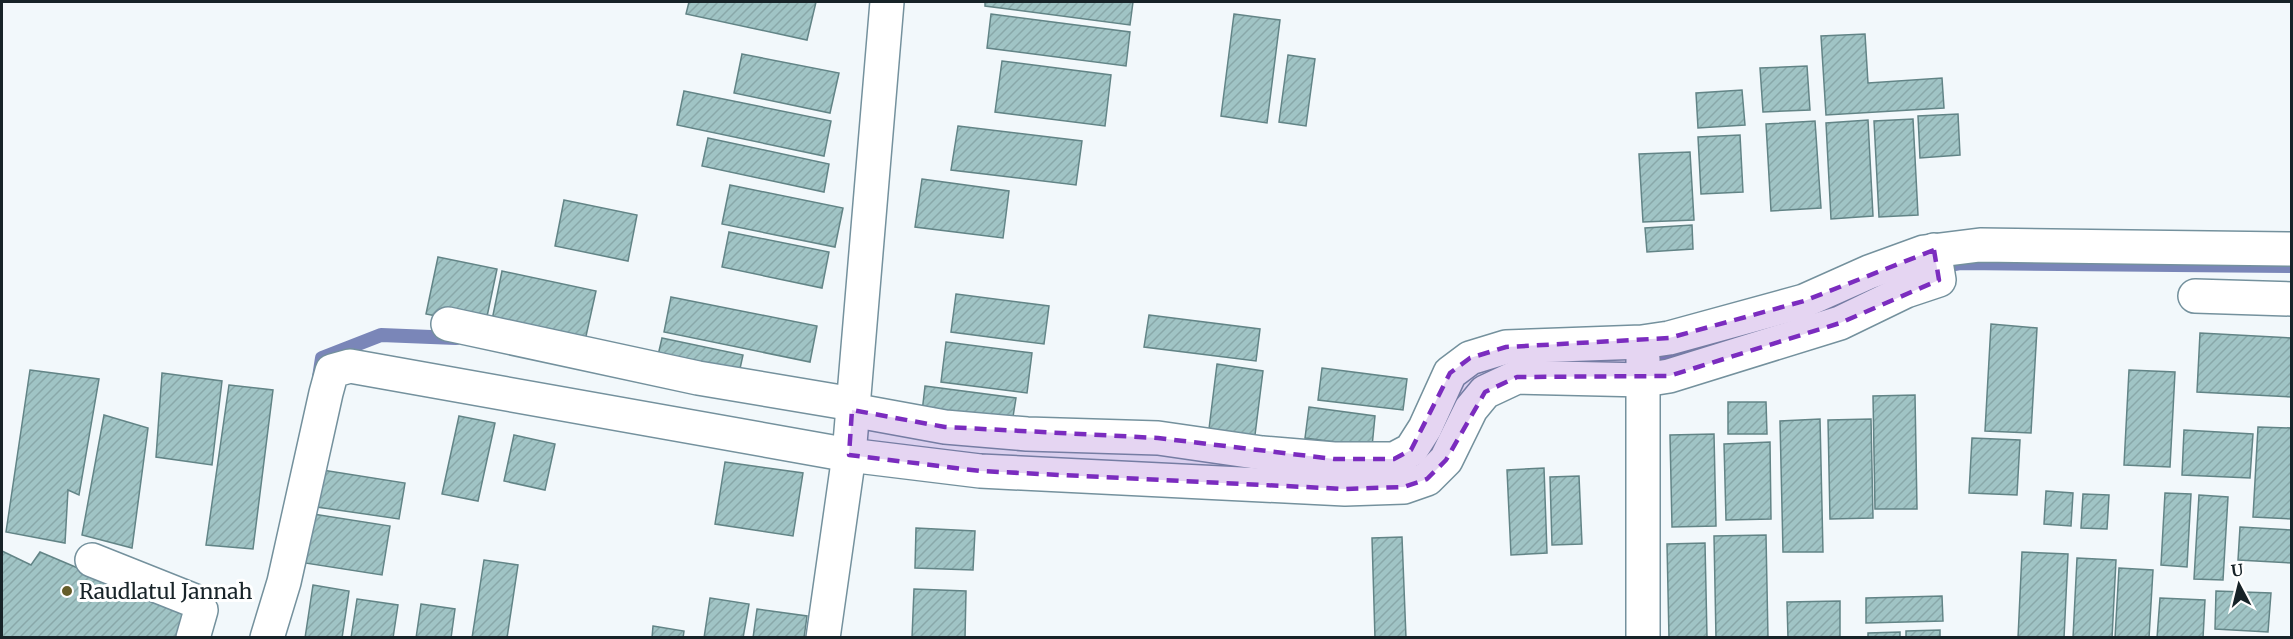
<svg xmlns="http://www.w3.org/2000/svg" width="2293" height="639" viewBox="0 0 2293 639" font-family="Merriweather,serif">
	<style>
		.lines { fill: none; stroke-linecap: round; stroke-linejoin: round }
		.stream { stroke: #7a86b8; stroke-width: 14 }
		.building { fill: url(#building-hatch); stroke: #628486; stroke-width: 1.5 }
		.minor-casing { stroke: #74919d; stroke-width: 36 }
		.minor { stroke: #fff; stroke-width: 33 }
		.marked { fill: #7b2cbf; fill-opacity: 0.2; stroke: #7b2cbf; stroke-width: 4.5; stroke-dasharray: 12 8; stroke-linejoin: round }
		.poi-dot { fill: #655d2a; stroke: #fff; stroke-width: 2 }
		.labels { text-anchor: middle; dominant-baseline: central; stroke-width: 6; stroke-linejoin: round; paint-order: stroke }
		.poi-label { font-size: 21px; fill: #172328; stroke: #fff; text-anchor: start }
	</style>
	<defs>
		<pattern id="building-hatch" width="6" height="6" patternUnits="userSpaceOnUse" patternTransform="scale(1.5)"><rect width="6" height="6" fill="#a0c4c5"/><path d="M-1 1l2-2M0 6l6-6M5 7l2-2" fill="none" stroke="#89a8a9"/></pattern>
	</defs>
	<rect width="100%" height="100%" fill="#f2f8fb"/>
	<g class="lines">
		<g class="stream">
			<polyline points="1949,265 1960,263 2292,266"/>
			<polyline points="1806,316 1850,301"/>
			<polyline points="1642,364 1773,326"/>
			<polyline points="319,377 322,358 381,335 456,338"/>
		</g>
	</g>
	<g class="building">
		<polygon points="689,2 816,2 807,40 686,14"/>
		<polygon points="985,2 1133,2 1130,25 985,6"/>
		<polygon points="991,14 1130,32 1126,66 987,48"/>
		<polygon points="1234,14 1280,20 1267,123 1221,116"/>
		<polygon points="1865,34 1868,83 1942,78 1944,108 1826,115 1821,36"/>
		<polygon points="742,54 839,73 830,113 734,93"/>
		<polygon points="1288,55 1315,59 1306,126 1279,122"/>
		<polygon points="1002,61 1111,75 1105,126 995,112"/>
		<polygon points="1807,66 1810,110 1763,112 1760,68"/>
		<polygon points="1742,90 1745,125 1698,128 1696,93"/>
		<polygon points="684,91 831,121 824,156 677,125"/>
		<polygon points="1958,114 1960,155 1920,158 1918,116"/>
		<polygon points="1913,119 1918,215 1879,217 1874,121"/>
		<polygon points="1868,120 1873,216 1831,219 1826,123"/>
		<polygon points="1815,121 1821,208 1771,211 1766,124"/>
		<polygon points="958,126 1082,141 1076,185 951,170"/>
		<polygon points="1740,135 1743,192 1701,194 1698,137"/>
		<polygon points="708,138 829,164 824,192 702,166"/>
		<polygon points="1690,152 1694,220 1643,222 1639,154"/>
		<polygon points="922,179 1009,191 1003,238 915,227"/>
		<polygon points="730,185 843,208 835,247 722,224"/>
		<polygon points="564,200 637,215 628,261 555,246"/>
		<polygon points="1692,225 1693,249 1647,252 1645,228"/>
		<polygon points="729,232 829,252 822,288 722,267"/>
		<polygon points="438,257 497,269 485,326 426,314"/>
		<polygon points="502,271 596,291 584,345 491,325"/>
		<polygon points="956,294 1049,306 1044,344 951,332"/>
		<polygon points="671,297 817,326 810,362 664,332"/>
		<polygon points="1149,315 1260,329 1256,361 1144,347"/>
		<polygon points="1991,324 2037,328 2031,433 1985,431"/>
		<polygon points="2200,333 2292,338 2292,397 2197,392"/>
		<polygon points="662,338 743,355 737,382 656,364"/>
		<polygon points="946,342 1032,353 1027,393 941,382"/>
		<polygon points="1217,364 1263,371 1254,443 1208,437"/>
		<polygon points="1322,368 1407,379 1403,410 1318,400"/>
		<polygon points="30,370 99,379 79,495 68,490 65,543 6,532"/>
		<polygon points="2129,370 2175,372 2170,467 2124,465"/>
		<polygon points="162,373 222,381 212,465 156,457"/>
		<polygon points="229,385 273,390 253,549 206,545"/>
		<polygon points="925,386 1016,398 1012,423 922,412"/>
		<polygon points="1915,395 1917,509 1875,509 1873,396"/>
		<polygon points="1728,402 1766,402 1767,434 1728,434"/>
		<polygon points="1309,407 1375,416 1372,447 1305,438"/>
		<polygon points="104,415 148,428 132,548 82,535"/>
		<polygon points="459,416 495,423 478,501 442,494"/>
		<polygon points="1820,419 1823,552 1783,552 1780,421"/>
		<polygon points="1871,419 1873,518 1830,519 1828,420"/>
		<polygon points="2258,427 2292,428 2292,519 2253,517"/>
		<polygon points="2184,430 2253,434 2250,478 2182,475"/>
		<polygon points="1714,434 1716,526 1672,527 1670,435"/>
		<polygon points="514,435 555,444 545,490 504,481"/>
		<polygon points="1972,438 2020,440 2017,495 1969,493"/>
		<polygon points="1770,442 1771,519 1726,520 1724,444"/>
		<polygon points="725,462 803,473 793,536 715,524"/>
		<polygon points="1544,468 1547,553 1511,555 1507,470"/>
		<polygon points="316,469 405,483 399,519 310,506"/>
		<polygon points="1579,476 1582,544 1552,545 1550,477"/>
		<polygon points="2046,491 2073,493 2071,526 2044,524"/>
		<polygon points="2165,493 2191,494 2187,567 2161,565"/>
		<polygon points="2083,494 2109,495 2107,529 2081,528"/>
		<polygon points="2199,495 2228,497 2223,580 2194,579"/>
		<polygon points="313,514 390,526 382,575 305,563"/>
		<polygon points="2240,527 2292,530 2292,563 2238,560"/>
		<polygon points="916,528 975,531 973,570 915,568"/>
		<polygon points="1766,535 1768,638 1716,638 1714,536"/>
		<polygon points="1402,537 1406,638 1375,638 1372,538"/>
		<polygon points="1705,543 1707,637 1669,638 1667,544"/>
		<polygon points="2,551 31,565 40,552 191,616 183,638 2,638"/>
		<polygon points="2022,552 2068,554 2064,638 2018,638"/>
		<polygon points="2077,558 2116,560 2112,638 2073,638"/>
		<polygon points="484,560 518,565 507,638 472,638"/>
		<polygon points="2119,568 2153,570 2149,638 2115,638"/>
		<polygon points="313,585 349,591 342,638 305,638"/>
		<polygon points="914,589 966,591 965,638 912,638"/>
		<polygon points="2216,591 2271,593 2268,632 2215,629"/>
		<polygon points="1942,596 1943,621 1866,623 1866,598"/>
		<polygon points="710,598 749,604 743,638 704,638"/>
		<polygon points="2160,598 2205,600 2203,638 2157,638"/>
		<polygon points="357,599 398,605 393,638 351,638"/>
		<polygon points="1840,601 1840,638 1788,638 1787,602"/>
		<polygon points="421,604 455,609 451,638 416,638"/>
		<polygon points="757,609 807,616 804,638 753,638"/>
		<polygon points="653,626 684,631 683,638 652,638"/>
		<polygon points="1940,630 1940,638 1906,638 1906,631"/>
		<polygon points="1900,632 1900,638 1868,638 1868,633"/>
	</g>
	<g class="lines">
		<g class="minor-casing">
			<g id="minor">
				<polyline points="2195,296 2292,299"/>
				<polyline points="448,324 698,378 853,404"/>
				<polyline points="1643,359 1643,638"/>
				<polyline points="852,410 945,427 1027,434 1158,438 1262,453 1334,459 1394,459 1411,450 1425,428 1450,373 1470,358 1506,347 1642,342 1669,338 1804,301 1869,272 1924,252 1980,245 2292,249"/>
				<polyline points="92,560 195,601 201,610 193,638"/>
				<polyline points="267,638 284,582 326,393 332,371 350,366 849,455 980,471 1345,489 1404,487 1427,479 1446,460 1471,409 1485,392 1517,377 1644,380 1669,376 1840,323 1906,291 1939,280 1934,250"/>
				<polyline points="823,638 849,455 887,2"/>
			</g>
		</g>
		<use href="#minor" class="minor"/>
	</g>
	<path class="marked" d="M1934,250L1939,280L1840,323L1669,376L1517,377L1485,392L1446,460L1427,479L1404,487L1345,489L980,471L849,455L852,410L945,427L1158,438L1334,459H1394L1411,450L1450,373L1470,358L1506,347L1669,338L1804,301Z"/>
	<circle class="poi-dot" cx="67" cy="591" r="6"/>
	<g class="labels">
		<g class="poi-label">
			<text x="79" y="591">Raudlatul Jannah</text>
		</g>
	</g>
	<rect width="2293" height="639" fill="none" stroke="#172328" stroke-width="6"/>
	<g transform="translate(2239 585) rotate(353)" stroke="#ffffff" stroke-width="4.5" paint-order="stroke">
	<path d="M0-4.5L10 22L0 15L-10 22Z" fill="#172328"/>
	<text y="-9" font-size="16" font-weight="bold" text-anchor="middle" fill="#172328">U</text>
	</g>
</svg>
